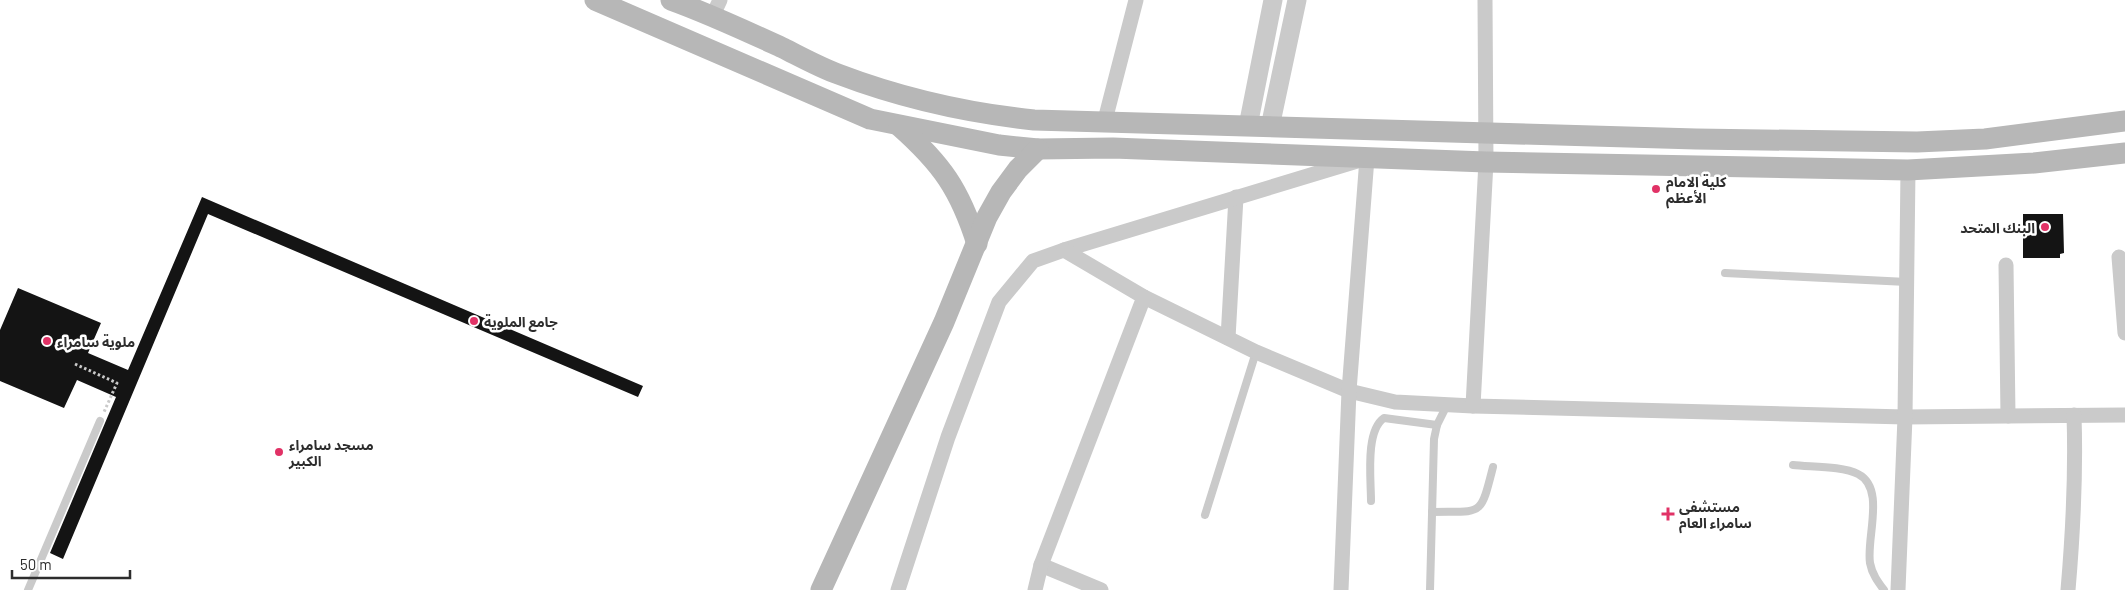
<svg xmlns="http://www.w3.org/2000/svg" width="2125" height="590" viewBox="0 0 2125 590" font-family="Barlow,'Noto Sans Arabic',sans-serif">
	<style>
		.building { fill: #141414 }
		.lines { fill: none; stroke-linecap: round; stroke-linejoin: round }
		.path { stroke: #cacaca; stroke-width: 3; stroke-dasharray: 2.5 2.5; stroke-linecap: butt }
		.service { stroke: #cacaca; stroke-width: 8 }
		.minor { stroke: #cacaca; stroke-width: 15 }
		.tertiary { stroke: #cacaca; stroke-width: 19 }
		.secondary { stroke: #b7b7b7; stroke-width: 21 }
		.poi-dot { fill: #e13266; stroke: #fff; stroke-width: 2 }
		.labels { text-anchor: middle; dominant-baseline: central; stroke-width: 5; stroke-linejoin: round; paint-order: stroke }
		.poi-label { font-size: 14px; font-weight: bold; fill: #2d2d2d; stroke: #fff; text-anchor: start }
	</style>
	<rect width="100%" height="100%" fill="#fff"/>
	<g class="building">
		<polygon points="202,197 643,386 638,397 208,214 63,559 50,553 116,397 77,380 64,408 0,381 0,330 18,288 101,323 88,353 128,370"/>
		<polygon points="2023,214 2063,214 2064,253 2060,254 2060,258 2023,258"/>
	</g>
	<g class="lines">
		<polyline class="path" points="75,364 117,383 104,412"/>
		<g class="service">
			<polyline points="1725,273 1907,282"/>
			<path d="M1793,465C1810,467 1843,466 1858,474C1886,488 1866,538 1870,563C1872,574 1878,582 1884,590"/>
			<path d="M1371,501C1371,479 1365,431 1384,418L1437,425"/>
			<path d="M1432,512C1483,511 1480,518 1493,467"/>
			<polyline points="1205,515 1256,352"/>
			<polyline points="28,590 100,421"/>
			<polyline points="1430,590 1434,439 1437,425 1447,405"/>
		</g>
		<g class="minor">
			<polyline points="713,15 720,0"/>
			<polyline points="1105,120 1136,0"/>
			<polyline points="2119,257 2125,333"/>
			<polyline points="2006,265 2008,416"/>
			<polyline points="1144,297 1256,352 1349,391 1395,402 1473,406 1905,417 2125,415"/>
			<polyline points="1228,338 1236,197"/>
			<polyline points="1473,406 1486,162 1485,0"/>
			<polyline points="1041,565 1101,590"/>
			<polyline points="898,590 948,437 999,302 1033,261 1064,250 1367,158 1349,391 1341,590"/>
			<polyline points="1035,590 1041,565 1144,297 1064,250"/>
			<polyline points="1898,590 1905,417 1908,170"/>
			<path d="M2068,590C2073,532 2076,474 2074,415"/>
		</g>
		<g class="tertiary">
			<polyline points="1248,126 1273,0"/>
			<polyline points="1270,127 1297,0"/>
		</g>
		<g class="secondary">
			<polyline points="595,0 870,119 999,145 1038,149 1113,148 1486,162 1908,170 2034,163 2125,153"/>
			<path d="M671,0C710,14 746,31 783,48C801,57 819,67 838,74C901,98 968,113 1034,120L1696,139L1917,142L1985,139L2125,121"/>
			<path d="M899,126C942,164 960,190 977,244"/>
			<polyline points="821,590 944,322 987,217 1001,192 1018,169 1038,149"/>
		</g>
	</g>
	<g class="poi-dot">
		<circle cx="1656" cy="189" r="5"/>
		<circle cx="2045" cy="227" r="5"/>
		<circle cx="474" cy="321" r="5"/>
		<circle cx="47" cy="341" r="5"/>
		<circle cx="279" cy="452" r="5"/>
		<path d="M1665.5 506.5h5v5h5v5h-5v5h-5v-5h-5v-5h5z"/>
	</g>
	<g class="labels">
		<g class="poi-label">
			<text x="1666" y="181">كلية الامام<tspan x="1666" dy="16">الأعظم</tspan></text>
			<text x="2035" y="227" text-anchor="end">البنك المتحد</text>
			<text x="484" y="321">جامع الملوية</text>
			<text x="57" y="341">ملوية سامراء</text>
			<text x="289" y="444">مسجد سامراء<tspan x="289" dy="16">الكبير</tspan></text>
			<text x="1679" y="506">مستشفى<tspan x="1679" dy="16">سامراء العام</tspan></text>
		</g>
	</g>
	<path d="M12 570v8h118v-8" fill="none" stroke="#2d2d2d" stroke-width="2.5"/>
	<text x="20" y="570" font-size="15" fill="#2d2d2d" stroke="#ffffff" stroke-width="4" paint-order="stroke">50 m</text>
</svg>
